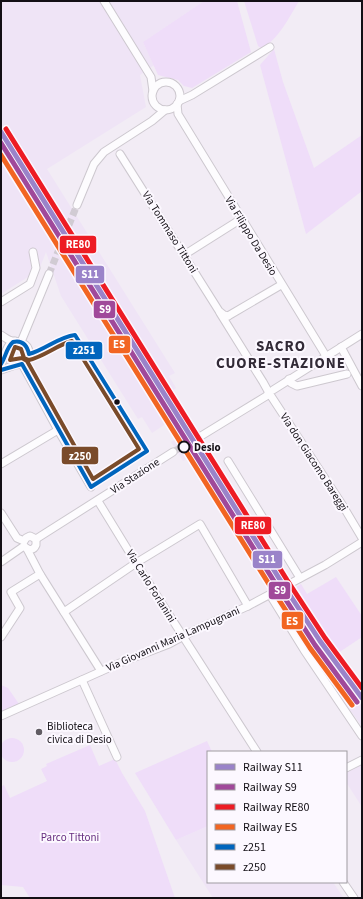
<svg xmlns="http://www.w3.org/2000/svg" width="363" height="899" viewBox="0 0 363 899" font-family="'Source Sans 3',sans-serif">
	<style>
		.built { fill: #efe4f6 }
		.green { fill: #efddf9 }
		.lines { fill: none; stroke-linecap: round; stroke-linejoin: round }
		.minor-tunnel { stroke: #d1cbd3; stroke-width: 7; stroke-dasharray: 7 3.5; stroke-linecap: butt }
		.minor-casing { stroke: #cdc8cf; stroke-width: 9 }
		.minor { stroke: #fdfcfe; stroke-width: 7 }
		.bus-1-casing { stroke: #fcf8ff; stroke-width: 7 }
		.bus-2-casing { stroke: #fcf8ff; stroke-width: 7 }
		.bus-1 { stroke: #0065bd; stroke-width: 4 }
		.bus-2 { stroke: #7a4b2a; stroke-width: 4 }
		.rail-1-casing { stroke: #fcf8ff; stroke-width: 8 }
		.rail-2-casing { stroke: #fcf8ff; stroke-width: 8 }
		.rail-3-casing { stroke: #fcf8ff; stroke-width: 8 }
		.rail-4-casing { stroke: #fcf8ff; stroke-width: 8 }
		.rail-1 { stroke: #9a83c9; stroke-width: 5 }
		.rail-2 { stroke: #a0499a; stroke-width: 5 }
		.rail-3 { stroke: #ed1c24; stroke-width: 5 }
		.rail-4 { stroke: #f26522; stroke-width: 5 }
		.bus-dot { fill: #130f15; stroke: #fcf8ff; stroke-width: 1.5 }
		.stop-dot { fill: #fcf8ff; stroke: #130f15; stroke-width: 2 }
		.poi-dot { fill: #615c63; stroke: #fcf8ff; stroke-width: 1.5 }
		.labels { text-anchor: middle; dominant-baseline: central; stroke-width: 4; stroke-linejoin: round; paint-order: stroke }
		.street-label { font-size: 11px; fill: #130f15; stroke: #fcf8ff }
		.stop-label { font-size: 11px; font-weight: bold; fill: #130f15; stroke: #fcf8ff; text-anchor: start }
		.poi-label { font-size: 11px; fill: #130f15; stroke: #fcf8ff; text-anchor: start }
		.park-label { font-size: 11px; fill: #652d7f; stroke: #fcf8ff }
		.district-label { font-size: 15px; font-weight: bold; letter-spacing: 1px; fill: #322a37; stroke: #fcf8ff }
		.line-badge { stroke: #fcf8ff; stroke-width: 1.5 }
		.badge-label { font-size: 11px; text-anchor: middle; font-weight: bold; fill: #fff }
	</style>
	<rect width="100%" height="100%" fill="#f2ecf5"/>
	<g class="built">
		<polygon points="1,1 204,1 143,42 154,65 140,75 146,107 47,169 175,373 169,376 176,388 170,392 284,579 283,580 284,582 273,589 270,585 246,547 239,531 194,458 188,461 187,459 183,461 171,442 174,440 173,437 178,434 170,421 152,433 142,417 138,419 61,296 46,252 39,270 1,294"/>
		<polygon points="289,590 341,663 362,689 362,726 306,651 298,636 279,597"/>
		<polygon points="362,765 362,807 346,782 346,773"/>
		<polygon points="208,826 208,882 333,882 343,897 213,898 176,840"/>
	</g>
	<g class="green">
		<polygon points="204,1 237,1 251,52 192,88 184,86 178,80 158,75 143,42"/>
		<path d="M244,1H299C290,16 277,42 261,48L258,46Z"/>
		<polygon points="274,49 283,82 314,168 362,135 362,191 306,234 260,65"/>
		<polygon points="336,577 362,616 362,637 338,653 295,588 301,584 307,594"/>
		<polygon points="1,685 8,688 19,704 1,712"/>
		<circle cx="12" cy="750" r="12"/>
		<polygon points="207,741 212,752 208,752 207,757 208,826 176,840 135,773"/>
		<polygon points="90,745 99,766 115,759 122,773 145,811 175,898 30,898 23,887 1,885 1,787 4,785 10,798 47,781 41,769 47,766 46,764"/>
	</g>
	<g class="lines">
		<g class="minor-tunnel">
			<polyline points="49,274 77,205"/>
			<polyline points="173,452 201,436"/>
		</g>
		<g class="minor-casing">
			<g id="minor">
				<polyline points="104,1 151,77 153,91"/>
				<circle cx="166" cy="96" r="14"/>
				<polyline points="179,101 192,95 270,47"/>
				<polyline points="177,104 178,114 326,356"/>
				<polyline points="120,154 219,311 224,315 228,316"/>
				<polyline points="77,205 94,164 104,152 152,121 165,110"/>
				<polyline points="184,255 241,219"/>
				<polyline points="1,302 30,284 36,268 33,252"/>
				<polyline points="220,313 263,382 268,391 268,395"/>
				<polyline points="228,316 281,285"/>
				<path d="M1,335C4,337 7,339 9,340C14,342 18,341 22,343C32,347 30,359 22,364"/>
				<polyline points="21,342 49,274"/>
				<polyline points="341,347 362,386"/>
				<path d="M1,364C6,355 5,345 15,341"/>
				<polyline points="22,364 58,430 91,487"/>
				<polyline points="1,370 15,365 22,364"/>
				<polyline points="289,379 291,383 297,386 347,374"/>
				<polyline points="273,390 362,334"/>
				<polyline points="271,396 343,506 362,538"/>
				<polyline points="201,436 268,395"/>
				<polyline points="228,461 300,578"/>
				<polyline points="1,464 58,430"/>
				<polyline points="98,501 136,563 257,752"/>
				<polyline points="1,513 17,538 24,541"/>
				<polyline points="36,539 173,452"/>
				<polyline points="24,541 26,538 30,536 36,539"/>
				<path d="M25,547C29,551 34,550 36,545V539"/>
				<polyline points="27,549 40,574 101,671"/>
				<polyline points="1,562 24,546"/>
				<polyline points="270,595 304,650 362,736"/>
				<polyline points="64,612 136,563 200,524 248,606"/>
				<polyline points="1,637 20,608 11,592 40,574"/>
				<polyline points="82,680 117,757"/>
				<polyline points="1,716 122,662 169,644 195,630 248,606 325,565 362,542"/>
				<polyline points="346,768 362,760"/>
				<polyline points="343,882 354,898"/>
			</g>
		</g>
		<use href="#minor" class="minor"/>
		<g class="bus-1-casing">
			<path id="bus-1" d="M1,364C6,357 6,348 13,342C22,340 27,345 29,354C45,350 58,337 75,335L147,451L91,487L22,364L1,370"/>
		</g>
		<g class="bus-2-casing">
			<path id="bus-2" d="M72,341L139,449L93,479L27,361L22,358L10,360L15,347L21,349L24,358L29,360C45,356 57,345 72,341Z"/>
		</g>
		<use href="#bus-1" class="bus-1"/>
		<use href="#bus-2" class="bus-2"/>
		<g class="rail-1-casing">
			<polyline id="rail-1" points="1,132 282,583 320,641 362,698"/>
		</g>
		<g class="rail-2-casing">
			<polyline id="rail-2" points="1,143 277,586 315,645 357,702"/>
		</g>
		<g class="rail-3-casing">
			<polyline id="rail-3" points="6,129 287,580 325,638 362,688"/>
		</g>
		<g class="rail-4-casing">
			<polyline id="rail-4" points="1,155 272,589 310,648 352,705"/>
		</g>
		<use href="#rail-1" class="rail-1"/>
		<use href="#rail-2" class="rail-2"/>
		<use href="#rail-3" class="rail-3"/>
		<use href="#rail-4" class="rail-4"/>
	</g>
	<circle class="bus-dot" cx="117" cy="402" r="3.5"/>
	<circle class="stop-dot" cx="184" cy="447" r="5.5"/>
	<circle class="poi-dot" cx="39" cy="732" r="4"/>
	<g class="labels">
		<g class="street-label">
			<text transform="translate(170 232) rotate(58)">Via Tommaso Tittoni</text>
			<text transform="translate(251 236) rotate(59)">Via Filippo Da Desio</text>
			<text transform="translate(314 462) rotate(57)">Via don Giacomo Bareggi</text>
			<text transform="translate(135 476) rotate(-33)">Via Stazione</text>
			<text transform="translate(151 586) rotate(58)">Via Carlo Forlanini</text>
			<text transform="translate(173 639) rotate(-24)">Via Giovanni Maria Lampugnani</text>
		</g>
		<g class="stop-label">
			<text x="194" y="447">Desio</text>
		</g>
		<g class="poi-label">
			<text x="47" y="726">Biblioteca<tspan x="47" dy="13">civica di Desio</tspan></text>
		</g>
		<g class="park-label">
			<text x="70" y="837">Parco Tittoni</text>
		</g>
		<g class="district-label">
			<text x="281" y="346">SACRO<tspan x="281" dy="17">CUORE-STAZIONE</tspan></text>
		</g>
	</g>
	<g class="line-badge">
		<rect x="59" y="235" width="38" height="19" rx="4" fill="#ed1c24"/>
		<rect x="75" y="265" width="30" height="19" rx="4" fill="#9a83c9"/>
		<rect x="93" y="300" width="23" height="19" rx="4" fill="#a0499a"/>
		<rect x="108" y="335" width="23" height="19" rx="4" fill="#f26522"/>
		<rect x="65" y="341" width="38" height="19" rx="4" fill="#0065bd"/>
		<rect x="61" y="446" width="38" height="19" rx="4" fill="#7a4b2a"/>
		<rect x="234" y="516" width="38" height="19" rx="4" fill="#ed1c24"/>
		<rect x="252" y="550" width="31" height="19" rx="4" fill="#9a83c9"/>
		<rect x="268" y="581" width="23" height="19" rx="4" fill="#a0499a"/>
		<rect x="281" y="611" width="23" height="19" rx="4" fill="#f26522"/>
	</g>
	<g class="badge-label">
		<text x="78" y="248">RE80</text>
		<text x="90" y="278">S11</text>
		<text x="105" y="313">S9</text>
		<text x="119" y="348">ES</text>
		<text x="84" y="354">z251</text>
		<text x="80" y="460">z250</text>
		<text x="253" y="529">RE80</text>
		<text x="267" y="563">S11</text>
		<text x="280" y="594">S9</text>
		<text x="292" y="625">ES</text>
	</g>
	<rect width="363" height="899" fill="none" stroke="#130f15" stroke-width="4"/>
	<rect x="207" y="751" width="140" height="132" fill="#fcf8ff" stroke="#9f9ba1"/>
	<rect x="215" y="764" width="20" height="6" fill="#9a83c9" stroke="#9f9ba1"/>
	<text x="243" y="771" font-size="12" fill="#130f15">Railway S11</text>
	<rect x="215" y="784" width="20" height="6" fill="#a0499a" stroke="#9f9ba1"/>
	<text x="243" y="791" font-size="12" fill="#130f15">Railway S9</text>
	<rect x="215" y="804" width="20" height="6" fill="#ed1c24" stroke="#9f9ba1"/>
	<text x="243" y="811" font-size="12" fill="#130f15">Railway RE80</text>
	<rect x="215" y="824" width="20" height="6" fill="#f26522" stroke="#9f9ba1"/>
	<text x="243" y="831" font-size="12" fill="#130f15">Railway ES</text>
	<rect x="215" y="844" width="20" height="6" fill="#0065bd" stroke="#9f9ba1"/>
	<text x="243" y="851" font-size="12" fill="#130f15">z251</text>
	<rect x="215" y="864" width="20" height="6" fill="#7a4b2a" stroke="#9f9ba1"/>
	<text x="243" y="871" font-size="12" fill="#130f15">z250</text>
</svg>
